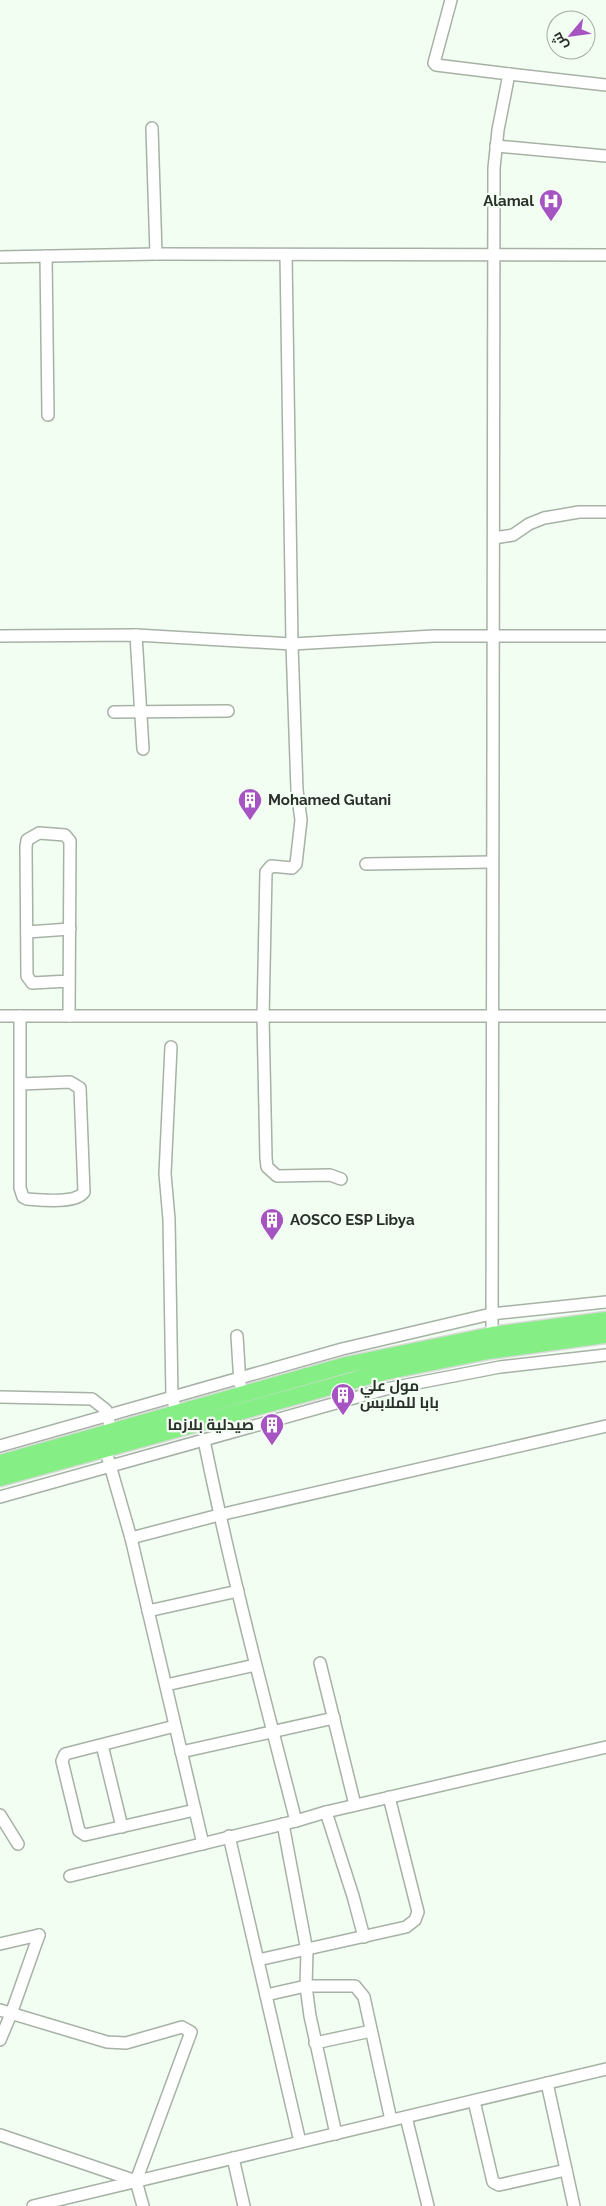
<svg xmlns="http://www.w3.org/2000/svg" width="606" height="2206" viewBox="0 0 606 2206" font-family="Raleway,Cairo,sans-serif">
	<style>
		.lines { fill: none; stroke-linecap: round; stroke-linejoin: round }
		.minor-casing { stroke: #a7b1a6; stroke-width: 14 }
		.highway-casing { stroke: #d9dad9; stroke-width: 19 }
		.minor { stroke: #fff; stroke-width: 11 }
		.highway { stroke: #85ee85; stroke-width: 16 }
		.labels { text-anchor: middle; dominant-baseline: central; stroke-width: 4.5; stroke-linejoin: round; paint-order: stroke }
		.poi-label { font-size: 15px; font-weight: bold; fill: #2b2f2b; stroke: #f3fef3; text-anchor: start }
	</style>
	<rect width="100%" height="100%" fill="#f3fef3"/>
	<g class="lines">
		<g class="minor-casing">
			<g id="minor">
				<polyline points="451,0 434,63 436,65 509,74 498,130 494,168 492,1335"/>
				<polyline points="509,74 606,85"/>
				<polyline points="152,128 156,254"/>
				<polyline points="496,146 606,156"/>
				<polyline points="286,255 292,644 297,790 301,820 296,864 292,868 271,866 266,872 263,1017 266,1158 267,1167 277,1176 330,1175 341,1179"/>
				<polyline points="46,256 48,415"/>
				<polyline points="0,257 156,254 606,255"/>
				<polyline points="494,538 513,535 529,524 544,518 579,512 606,512"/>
				<polyline points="136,635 143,749"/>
				<polyline points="0,636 136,635 292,644 434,636 606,636"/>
				<polyline points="114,712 228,711"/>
				<polyline points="366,864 492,862"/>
				<polyline points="27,932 70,929"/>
				<polyline points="0,1016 606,1016"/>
				<path d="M20,1016V1188L23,1197L27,1199C40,1200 76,1204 84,1192L80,1088L70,1082L20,1084"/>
				<polyline points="69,1016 70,841 65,835 39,833 27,840 26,847 27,976 32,983 69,981"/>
				<polyline points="171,1047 165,1174 169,1219 172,1397 174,1404"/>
				<polyline points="237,1336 240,1384"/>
				<polyline points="0,1397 92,1399 106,1410 111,1430"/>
				<path d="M204,1440C230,1568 263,1694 296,1821"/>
				<polyline points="0,1446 342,1349 491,1314 606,1302"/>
				<polyline points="105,1448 131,1538 203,1844"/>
				<polyline points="0,1497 386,1389 500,1367 606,1355"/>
				<polyline points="131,1538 219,1515 606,1426"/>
				<polyline points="148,1611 238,1591"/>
				<polyline points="320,1663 355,1805"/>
				<polyline points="166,1685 255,1665"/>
				<polyline points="175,1726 65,1754 62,1761 79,1831 85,1835 195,1810"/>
				<polyline points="102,1745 122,1827"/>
				<polyline points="181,1752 334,1718"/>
				<polyline points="326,1812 353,1896 364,1937"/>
				<polyline points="0,1815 18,1844"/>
				<polyline points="283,1824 307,1951 306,1986 310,2016 336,2134"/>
				<polyline points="229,1836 300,2142"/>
				<polyline points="70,1876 296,1821 326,1812 606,1747"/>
				<polyline points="0,1944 39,1935"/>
				<polyline points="258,1960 406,1927 415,1920 418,1912 389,1797"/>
				<polyline points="266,1995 306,1986 355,1986 364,1997 391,2120"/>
				<polyline points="0,2010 107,2042 126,2043 182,2027 191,2032 136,2181 143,2206"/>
				<polyline points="0,2040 11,2014 39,1935"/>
				<polyline points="315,2043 371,2031"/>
				<polyline points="547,2083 574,2206"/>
				<polyline points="474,2101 493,2182 499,2185 566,2170"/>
				<polyline points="406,2117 428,2206"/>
				<polyline points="0,2135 136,2181"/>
				<polyline points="233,2158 244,2206"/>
				<polyline points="33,2206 606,2069"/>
			</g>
		</g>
		<g class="highway-casing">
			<g id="highway">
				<polyline points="0,1463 346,1365 492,1335 606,1320"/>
				<polyline points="0,1478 384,1372 489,1351 606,1335"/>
			</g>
		</g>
		<use href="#minor" class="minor"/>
		<use href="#highway" class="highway"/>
	</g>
	<defs>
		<g id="hospital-pin" transform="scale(1.25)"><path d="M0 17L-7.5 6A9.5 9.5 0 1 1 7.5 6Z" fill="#a754c3" stroke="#f3fef3"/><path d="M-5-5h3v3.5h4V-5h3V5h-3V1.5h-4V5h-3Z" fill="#fff"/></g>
		<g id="building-pin" transform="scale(1.25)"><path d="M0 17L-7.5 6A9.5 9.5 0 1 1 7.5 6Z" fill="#a754c3" stroke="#f3fef3"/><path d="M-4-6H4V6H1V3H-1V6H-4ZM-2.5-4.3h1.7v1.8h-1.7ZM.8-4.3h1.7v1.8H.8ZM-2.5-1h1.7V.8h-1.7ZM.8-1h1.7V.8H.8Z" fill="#fff"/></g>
	</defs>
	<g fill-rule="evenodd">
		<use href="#hospital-pin" x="551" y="201"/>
		<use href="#building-pin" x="250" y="800"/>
		<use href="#building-pin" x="272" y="1220"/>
		<use href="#building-pin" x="343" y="1395"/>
		<use href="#building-pin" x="272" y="1425"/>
	</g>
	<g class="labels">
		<g class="poi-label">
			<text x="534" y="201" text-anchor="end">Alamal</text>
			<text x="268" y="800">Mohamed Gutani</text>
			<text x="290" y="1220">AOSCO ESP Libya</text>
			<text x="360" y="1386">مول علي<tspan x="360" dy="17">بابا للملابس</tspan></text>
			<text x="254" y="1425" text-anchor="end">صيدلية بلازما</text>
		</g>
	</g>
	<g transform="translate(571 35) rotate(241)"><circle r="24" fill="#f3fef3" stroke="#a3aba3"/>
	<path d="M0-4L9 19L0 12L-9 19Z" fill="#a754c3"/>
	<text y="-8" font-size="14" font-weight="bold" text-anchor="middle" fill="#2b2f2b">ش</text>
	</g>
</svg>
